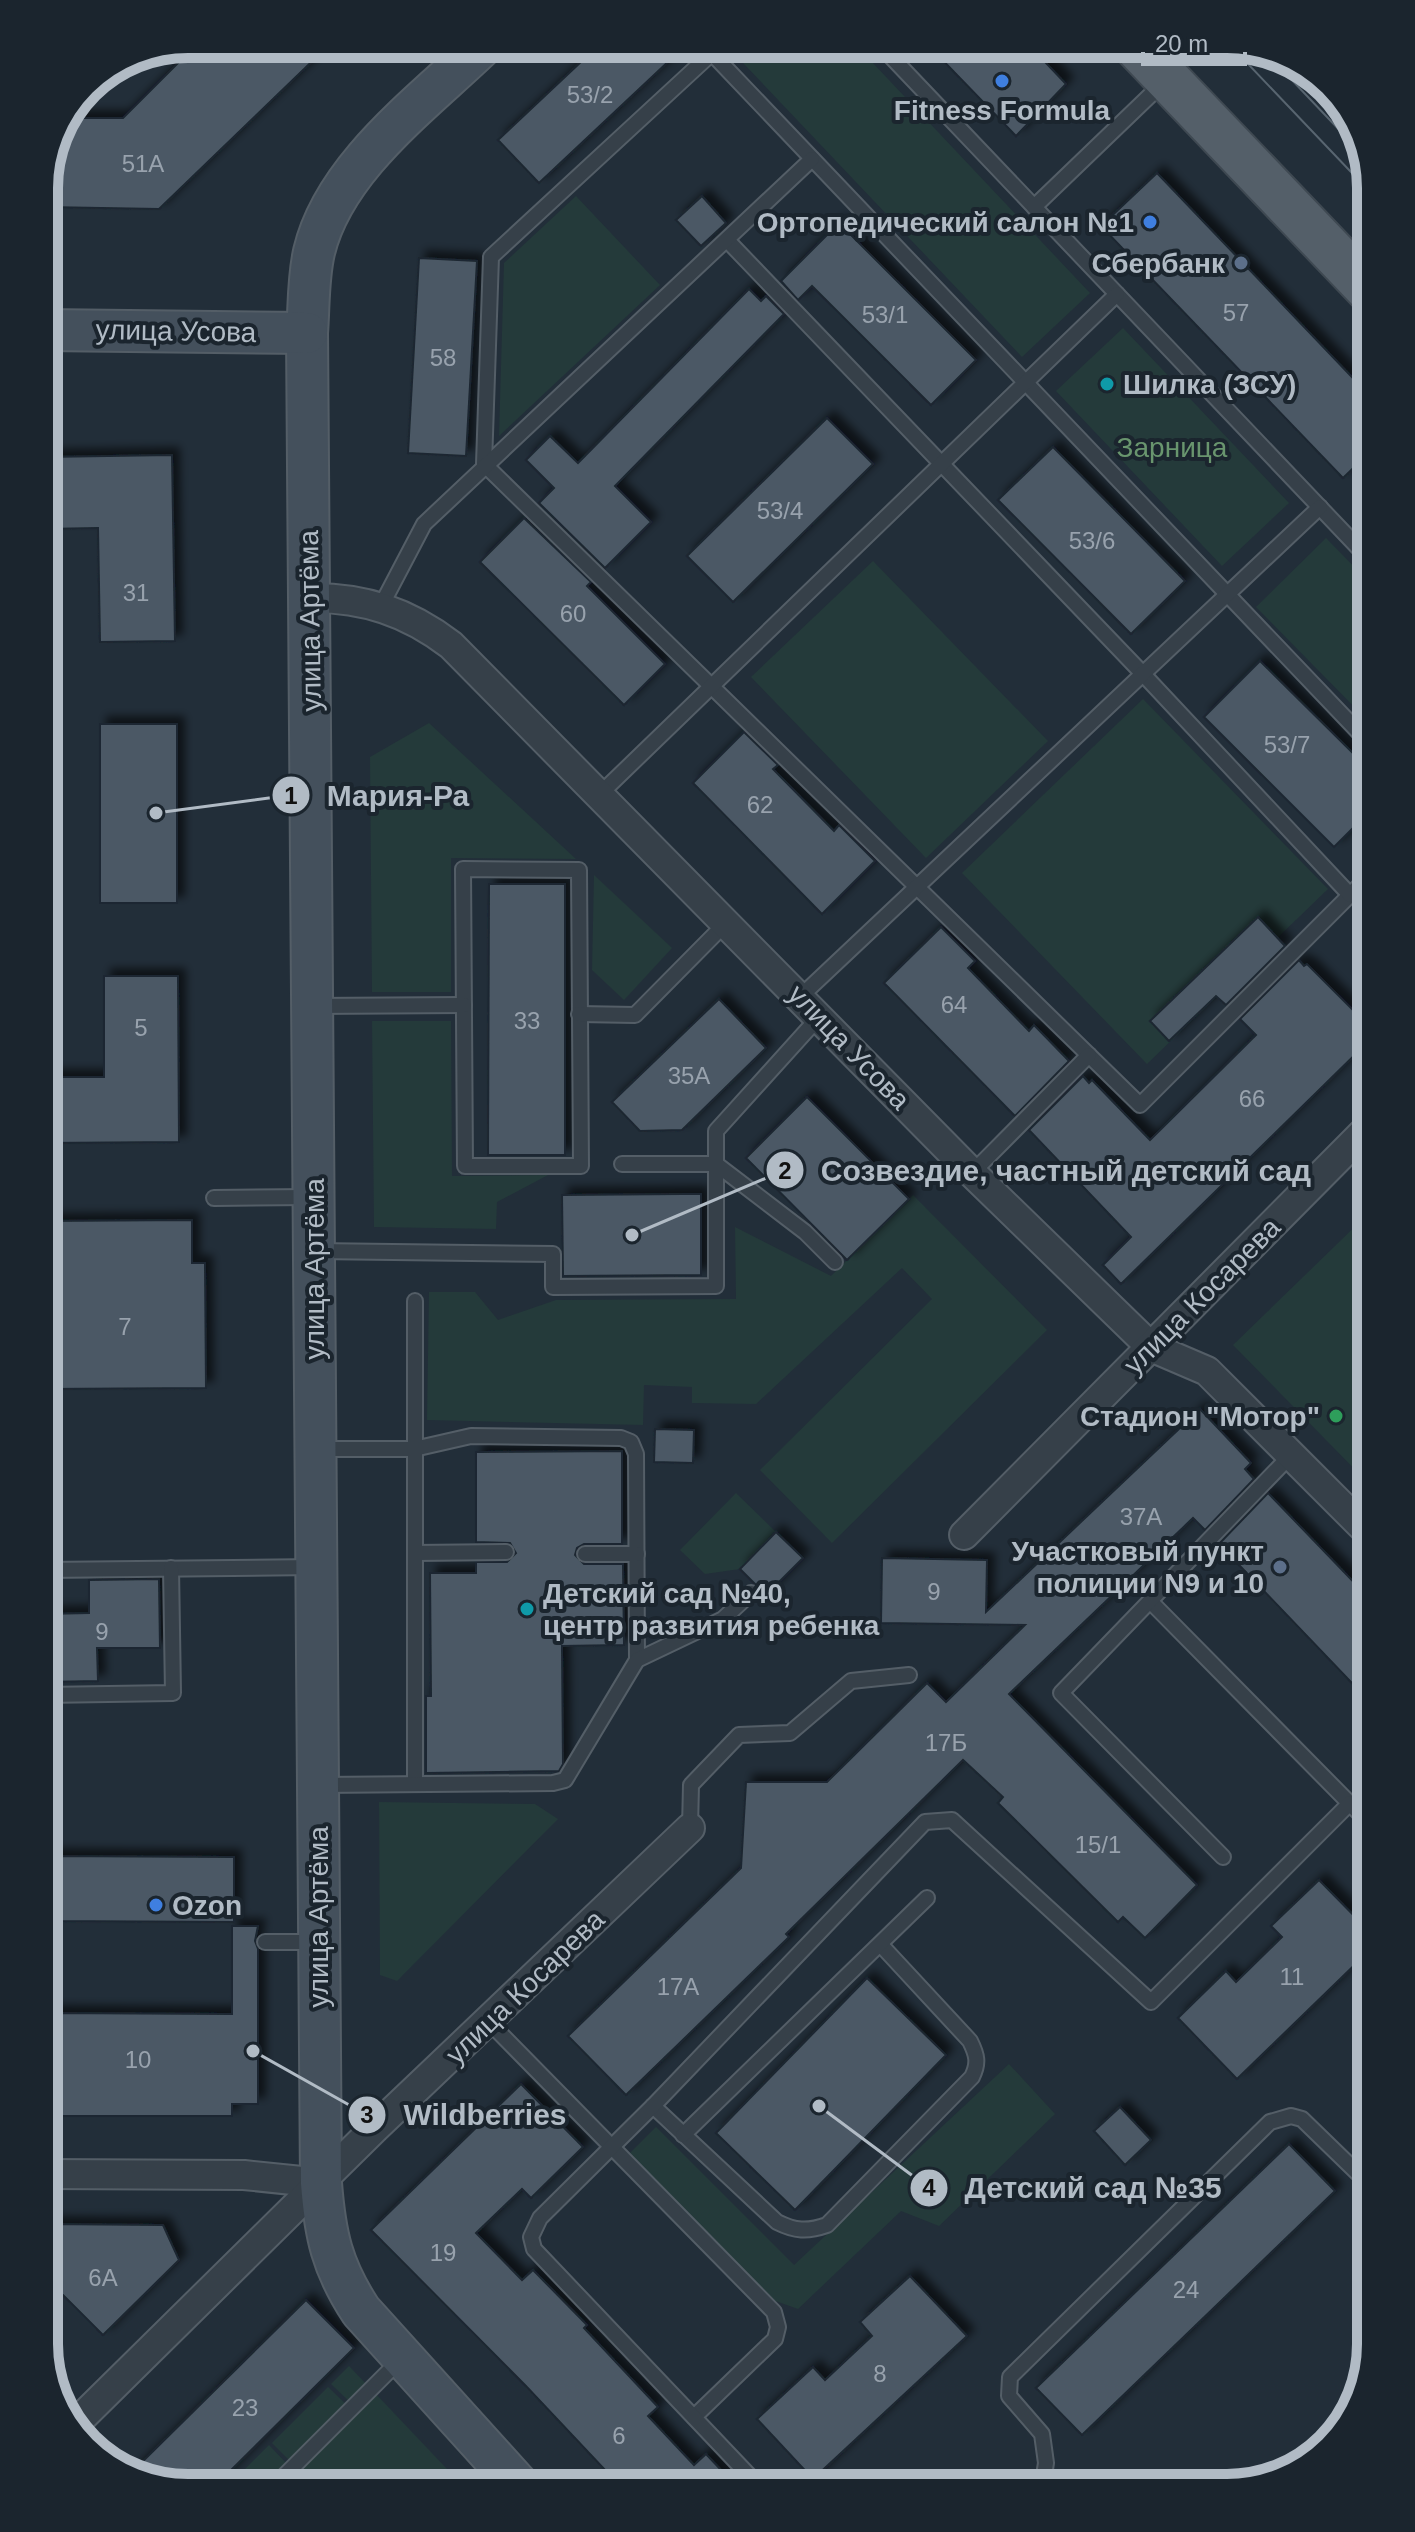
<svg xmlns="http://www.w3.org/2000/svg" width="1415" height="2532" viewBox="0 0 1415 2532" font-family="Helvetica,sans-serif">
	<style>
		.green { fill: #243a3a }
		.building { fill: #4b5965; stroke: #1d2730; stroke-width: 2; filter: url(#shadow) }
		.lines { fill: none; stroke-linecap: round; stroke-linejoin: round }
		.lane-casing { stroke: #545e67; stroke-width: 18 }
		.street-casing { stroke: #545e67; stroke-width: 32 }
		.secondary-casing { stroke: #545e67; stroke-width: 44 }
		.primary-casing { stroke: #3f4952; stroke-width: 48 }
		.lane { stroke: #364049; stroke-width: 14 }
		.street { stroke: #364049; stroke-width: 28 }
		.secondary { stroke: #44505c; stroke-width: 40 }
		.primary { stroke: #545f69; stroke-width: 44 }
		.tram { stroke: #586570; stroke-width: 2 }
		.shop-dot { fill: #3f7fe0; stroke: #1b252e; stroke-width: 3 }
		.service-dot { fill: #5c6f8a; stroke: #1b252e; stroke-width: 3 }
		.culture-dot { fill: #0f9aa8; stroke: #1b252e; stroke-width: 3 }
		.leisure-dot { fill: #2e9e5b; stroke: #1b252e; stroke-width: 3 }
		.labels { text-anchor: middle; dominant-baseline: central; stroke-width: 8; stroke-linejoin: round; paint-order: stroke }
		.number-label { font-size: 24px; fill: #98a2ad }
		.poi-label { font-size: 28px; font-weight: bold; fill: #b1bbc5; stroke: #1b252e; text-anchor: end }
		.street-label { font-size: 28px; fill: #b1bbc5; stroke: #1b252e }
		.park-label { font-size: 28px; fill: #69956e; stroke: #1b252e }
		.rim { fill: none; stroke: #b1bbc5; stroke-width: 10 }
		.leader { fill: none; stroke: #b1bbc5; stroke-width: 3 }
		.callout-dot { fill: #b1bbc5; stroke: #1b252e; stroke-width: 3 }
		.mark-label { font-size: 24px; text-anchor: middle; font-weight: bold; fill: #111 }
		.callout-label { font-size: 30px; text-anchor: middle; font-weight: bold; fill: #b1bbc5; stroke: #1b252e; stroke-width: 8; stroke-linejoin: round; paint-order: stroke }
	</style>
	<defs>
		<filter id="shadow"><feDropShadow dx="7" dy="-7" stdDeviation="4" flood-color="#0009"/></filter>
	</defs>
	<rect width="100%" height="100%" fill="#222e39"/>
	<g class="green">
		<polygon points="725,44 855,44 1090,293 1022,357"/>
		<polygon points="576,196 660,285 499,436 504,263"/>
		<polygon points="1123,328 1289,503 1222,566 1056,391"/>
		<polygon points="1326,538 1371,584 1371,724 1256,607"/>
		<polygon points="873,561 1048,741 926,858 751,677"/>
		<polygon points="44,573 58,573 59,1039 44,1039"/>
		<polygon points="1143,699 1328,889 1147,1064 962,873"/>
		<polygon points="429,723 576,859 451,858 451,992 372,992 370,757"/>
		<polygon points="594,875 672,948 624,1000 592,970"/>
		<polygon points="372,1021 451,1021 452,1176 548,1175 497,1202 496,1229 374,1227"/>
		<polygon points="913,1195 1047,1330 832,1543 760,1470 932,1299 902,1268 756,1404 692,1403 692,1387 644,1385 643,1425 427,1420 429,1292 475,1292 498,1320 556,1300 736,1299 735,1227 831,1276"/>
		<polygon points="1371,1211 1371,1486 1233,1345"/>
		<polygon points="736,1493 776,1532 740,1569 705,1574 680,1550"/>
		<polygon points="379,1802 535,1804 558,1819 397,1981 380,1975"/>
		<polygon points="1009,2064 1055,2114 939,2226 901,2211 798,2309 770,2299 629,2154 656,2127 794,2265"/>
		<polygon points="349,2366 370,2388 353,2405 331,2384"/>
		<polygon points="328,2387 350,2408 293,2464 272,2443"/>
		<polygon points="374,2392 465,2488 279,2488"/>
		<polygon points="269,2445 290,2467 269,2488 226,2488"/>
	</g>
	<g class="building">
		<polygon points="197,44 330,44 159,209 44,207 44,179 72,118 123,118"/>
		<polygon points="600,44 687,44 539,183 498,140"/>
		<polygon points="927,44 1028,44 1066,84 1016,136"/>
		<polygon points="1157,173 1371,397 1371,451 1343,478 1101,226"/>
		<polygon points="702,196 726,223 701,246 676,220"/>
		<polygon points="839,223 976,360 931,405 812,286 798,300 781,281"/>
		<polygon points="419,258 477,261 466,456 408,453"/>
		<polygon points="749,289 761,301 766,296 784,314 615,486 651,522 605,568 539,503 554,488 526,460 550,436 578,463"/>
		<polygon points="827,418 873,464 733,602 687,556"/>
		<polygon points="1053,447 1185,581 1131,634 998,500"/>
		<polygon points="172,455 175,641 100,642 98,528 44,529 44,457"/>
		<polygon points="524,518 591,582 587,586 665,664 624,705 480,562"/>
		<polygon points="1260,661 1371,771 1371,810 1334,847 1204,717"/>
		<rect x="100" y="724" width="77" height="179"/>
		<polygon points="744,732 778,765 773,769 834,831 839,825 875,861 822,914 693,783"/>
		<polygon points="489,884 565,884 565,1155 488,1155"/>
		<polygon points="1258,917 1285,946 1226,1005 1216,996 1169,1041 1150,1021"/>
		<polygon points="941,927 975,961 968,968 1029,1031 1034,1025 1069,1061 1015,1116 884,983"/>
		<polygon points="1299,960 1304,966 1307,964 1371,1028 1371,1039 1121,1284 1103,1265 1131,1237 1029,1130 1083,1076 1089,1083 1092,1080 1150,1140 1256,1035 1240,1019"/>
		<polygon points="104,976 178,976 179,1142 44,1143 44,1077 104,1077"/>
		<polygon points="719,999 766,1048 682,1130 640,1131 612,1102"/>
		<polygon points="807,1097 909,1199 847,1260 746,1158"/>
		<polygon points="682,1194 701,1194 701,1275 563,1276 562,1195"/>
		<polygon points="192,1220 192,1263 205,1263 206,1388 44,1389 44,1221"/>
		<polygon points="1200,1409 1251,1463 1245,1469 1254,1479 1205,1530 1193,1518 1009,1694 1197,1885 1145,1938 1123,1917 1118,1922 998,1803 1003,1797 963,1760 786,1934 789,1937 626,2095 568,2036 741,1868 746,1782 827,1782 927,1683 946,1702 1025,1625 881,1623 882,1558 987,1560 986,1612"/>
		<polygon points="655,1429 694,1430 693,1463 654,1462"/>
		<polygon points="622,1451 622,1544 584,1544 577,1548 575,1555 584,1564 623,1564 624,1645 562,1646 563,1764 559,1771 426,1773 426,1696 431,1696 430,1573 476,1573 476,1562 507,1562 516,1553 510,1543 476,1542 476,1452"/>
		<polygon points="1268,1493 1371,1600 1371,1703 1219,1544"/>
		<polygon points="776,1532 803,1558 766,1595 740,1569"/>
		<polygon points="159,1579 160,1648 97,1648 98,1681 44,1682 44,1614 89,1613 89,1580"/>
		<polygon points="44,1856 234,1857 234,1922 44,1921"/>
		<polygon points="1319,1880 1371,1933 1371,1949 1237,2079 1178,2018 1226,1971 1236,1982 1282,1937 1271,1926"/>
		<polygon points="232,1926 258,1926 255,1941 258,1949 258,2104 232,2104 232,2116 44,2116 44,2013 232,2014"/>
		<polygon points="867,1978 946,2055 795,2210 716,2133"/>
		<polygon points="521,2084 583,2147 531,2198 522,2189 476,2233 522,2280 533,2270 587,2325 584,2328 658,2407 648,2416 694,2465 706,2454 738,2488 622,2488 525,2385 371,2230"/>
		<polygon points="1120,2107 1151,2140 1125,2165 1094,2131"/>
		<polygon points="1289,2144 1335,2191 1082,2435 1036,2388"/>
		<polygon points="44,2224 163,2225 179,2260 103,2335 63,2295 44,2295"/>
		<polygon points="910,2276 967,2336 813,2479 757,2419 813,2367 825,2380 872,2336 860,2322"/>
		<polygon points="306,2300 354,2348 213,2488 179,2488 132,2472"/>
	</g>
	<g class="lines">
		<g class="lane-casing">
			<g id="lane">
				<polyline points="703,44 1371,745"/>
				<polyline points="879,44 1371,561"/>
				<polyline points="712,53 491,257 484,464 1140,1105 1371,874"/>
				<polyline points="1034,207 1164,82"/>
				<polyline points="727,240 1143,674 1350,895"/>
				<polyline points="381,606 424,524 812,159"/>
				<polyline points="599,795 1117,294"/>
				<polygon points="463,869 579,870 581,1166 465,1166"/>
				<polyline points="800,997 1320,507"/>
				<polyline points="313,1006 464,1005"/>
				<polyline points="579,1014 635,1015 726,923"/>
				<polyline points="622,1164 716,1164 805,1232 835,1262"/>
				<polyline points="972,1173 1089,1055"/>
				<polyline points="214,1198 310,1197"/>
				<polyline points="315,1251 553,1254 553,1287 716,1286 716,1131 819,1017"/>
				<polyline points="316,1449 414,1449 471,1436 621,1438 631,1442 636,1454 637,1660"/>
				<polyline points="415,1553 506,1552"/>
				<polyline points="585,1554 637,1554"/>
				<polyline points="44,1570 316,1567"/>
				<polyline points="1151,1602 1371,1825"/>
				<polyline points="44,1695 173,1693 171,1568"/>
				<polyline points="415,1784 415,1301"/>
				<polyline points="320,1785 553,1783 565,1780 637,1660 723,1619 751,1593"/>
				<polyline points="690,1828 691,1785 739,1735 790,1733 851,1681 909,1675"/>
				<polyline points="1223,1857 1061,1693 1291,1455"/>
				<polyline points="265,1942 318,1942"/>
				<polyline points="489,2022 774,2312 778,2327 775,2339 694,2417"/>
				<path d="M653,2106L777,2222C795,2231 807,2232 827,2225L972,2077C979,2063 977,2055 970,2041L881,1945"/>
				<polyline points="683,2135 927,1898"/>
				<polyline points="272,2488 402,2358"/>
				<polyline points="761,2488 534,2249 531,2237 540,2218 653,2106 925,1822 952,1820 1151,2002 1350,1803"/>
				<polyline points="1042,2488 1046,2463 1042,2434 1009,2396 1010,2377 1270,2122 1291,2116 1302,2119 1371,2186"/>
			</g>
		</g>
		<g class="street-casing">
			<g id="street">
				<path d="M309,598C363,597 408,612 451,645L972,1173L1151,1347L1207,1371L1371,1535"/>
				<polyline points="964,1535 1371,1125"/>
				<polyline points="44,2174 244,2175 321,2183"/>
				<polyline points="75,2424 375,2128 690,1828"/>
			</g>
		</g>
		<g class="secondary-casing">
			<g id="secondary">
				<path d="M484,44C423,103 334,167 314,252C308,278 309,307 307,333L321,2183C325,2235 332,2267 361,2311L521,2488"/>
				<polyline points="44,330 307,333"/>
			</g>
		</g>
		<g class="primary-casing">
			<polyline id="primary" points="1134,44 1371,292"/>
		</g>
		<use href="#lane" class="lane"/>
		<use href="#street" class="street"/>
		<use href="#secondary" class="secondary"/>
		<use href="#primary" class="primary"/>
		<g class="tram">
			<polyline points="1229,44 1371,193"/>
			<polyline points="1269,56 1365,157"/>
		</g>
	</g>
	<g class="shop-dot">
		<circle cx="1002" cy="81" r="8"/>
		<circle cx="1150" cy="222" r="8"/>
		<circle cx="156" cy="1905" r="8"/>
	</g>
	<g class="service-dot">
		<circle cx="1241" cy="263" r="8"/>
		<circle cx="1280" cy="1567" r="8"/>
	</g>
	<g class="culture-dot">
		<circle cx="1107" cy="384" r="8"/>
		<circle cx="527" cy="1609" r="8"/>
	</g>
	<circle class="leisure-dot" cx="1336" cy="1416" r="8"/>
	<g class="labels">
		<g class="number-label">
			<text x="590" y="94">53/2</text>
			<text x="143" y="163">51А</text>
			<text x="1236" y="312">57</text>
			<text x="885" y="314">53/1</text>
			<text x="443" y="357">58</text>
			<text x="780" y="510">53/4</text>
			<text x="1092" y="540">53/6</text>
			<text x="136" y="592">31</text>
			<text x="573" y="613">60</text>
			<text x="1287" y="744">53/7</text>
			<text x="760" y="804">62</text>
			<text x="954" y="1004">64</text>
			<text x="527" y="1020">33</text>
			<text x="141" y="1027">5</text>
			<text x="689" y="1075">35А</text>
			<text x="1252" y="1098">66</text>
			<text x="125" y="1326">7</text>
			<text x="1141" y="1516">37А</text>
			<text x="934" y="1591">9</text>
			<text x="102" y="1631">9</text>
			<text x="946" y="1742">17Б</text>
			<text x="1098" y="1844">15/1</text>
			<text x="1292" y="1976">11</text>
			<text x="678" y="1986">17А</text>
			<text x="138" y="2059">10</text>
			<text x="443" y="2252">19</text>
			<text x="103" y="2277">6А</text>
			<text x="1186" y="2289">24</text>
			<text x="880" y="2373">8</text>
			<text x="245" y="2407">23</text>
			<text x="619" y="2435">6</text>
		</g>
		<g class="poi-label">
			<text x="1002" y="110" text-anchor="middle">Fitness Formula</text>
			<text x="1134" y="222">Ортопедический салон №1</text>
			<text x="1225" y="263">Сбербанк</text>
			<text x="1123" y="384" text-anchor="start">Шилка (ЗСУ)</text>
			<text x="1320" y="1416">Стадион "Мотор"</text>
			<text x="1264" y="1551">Участковый пункт<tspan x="1264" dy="32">полиции N9 и 10</tspan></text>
			<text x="543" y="1593" text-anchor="start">Детский сад №40,<tspan x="543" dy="32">центр развития ребенка</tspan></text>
			<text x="172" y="1905" text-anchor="start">Ozon</text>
		</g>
		<g class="street-label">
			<text transform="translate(176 331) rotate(1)">улица Усова</text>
			<text transform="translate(310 621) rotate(-91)">улица Артёма</text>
			<text transform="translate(849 1047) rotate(46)">улица Усова</text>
			<text transform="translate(314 1269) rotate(-90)">улица Артёма</text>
			<text transform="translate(1202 1296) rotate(-45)">улица Косарева</text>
			<text transform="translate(318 1917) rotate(-90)">улица Артёма</text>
			<text transform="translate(525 1987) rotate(-44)">улица Косарева</text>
		</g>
		<g class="park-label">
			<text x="1172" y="447">Зарница</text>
		</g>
	</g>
	<path d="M0 0H1415V2532H0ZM188 58H1227A130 130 0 0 1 1357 188V2344A130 130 0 0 1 1227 2474H188A130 130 0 0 1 58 2344V188A130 130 0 0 1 188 58Z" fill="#1b252e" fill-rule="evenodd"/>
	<path class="rim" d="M188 58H1227A130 130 0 0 1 1357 188V2344A130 130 0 0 1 1227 2474H188A130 130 0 0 1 58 2344V188A130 130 0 0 1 188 58Z"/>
	<path class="leader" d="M156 813L291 795M632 1235L785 1170M253 2051L367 2115M819 2106L929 2188"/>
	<g class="callout-dot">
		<circle cx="156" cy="813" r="8"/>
		<circle cx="632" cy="1235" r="8"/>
		<circle cx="253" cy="2051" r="8"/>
		<circle cx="819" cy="2106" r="8"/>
		<circle cx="291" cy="795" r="20"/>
		<circle cx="785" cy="1170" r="20"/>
		<circle cx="367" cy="2115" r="20"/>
		<circle cx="929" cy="2188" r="20"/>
	</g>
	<g class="mark-label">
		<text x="291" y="804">1</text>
		<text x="785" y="1179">2</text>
		<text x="367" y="2123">3</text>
		<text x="929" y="2196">4</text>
	</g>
	<g class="callout-label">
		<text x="398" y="806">Мария-Ра</text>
		<text x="1066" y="1181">Созвездие, частный детский сад</text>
		<text x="485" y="2125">Wildberries</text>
		<text x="1093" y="2198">Детский сад №35</text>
	</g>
	<path d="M1143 52v12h102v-12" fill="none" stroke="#b1bbc5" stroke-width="4"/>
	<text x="1155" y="52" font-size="24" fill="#b1bbc5" stroke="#1b252e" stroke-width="6" paint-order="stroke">20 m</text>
</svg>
